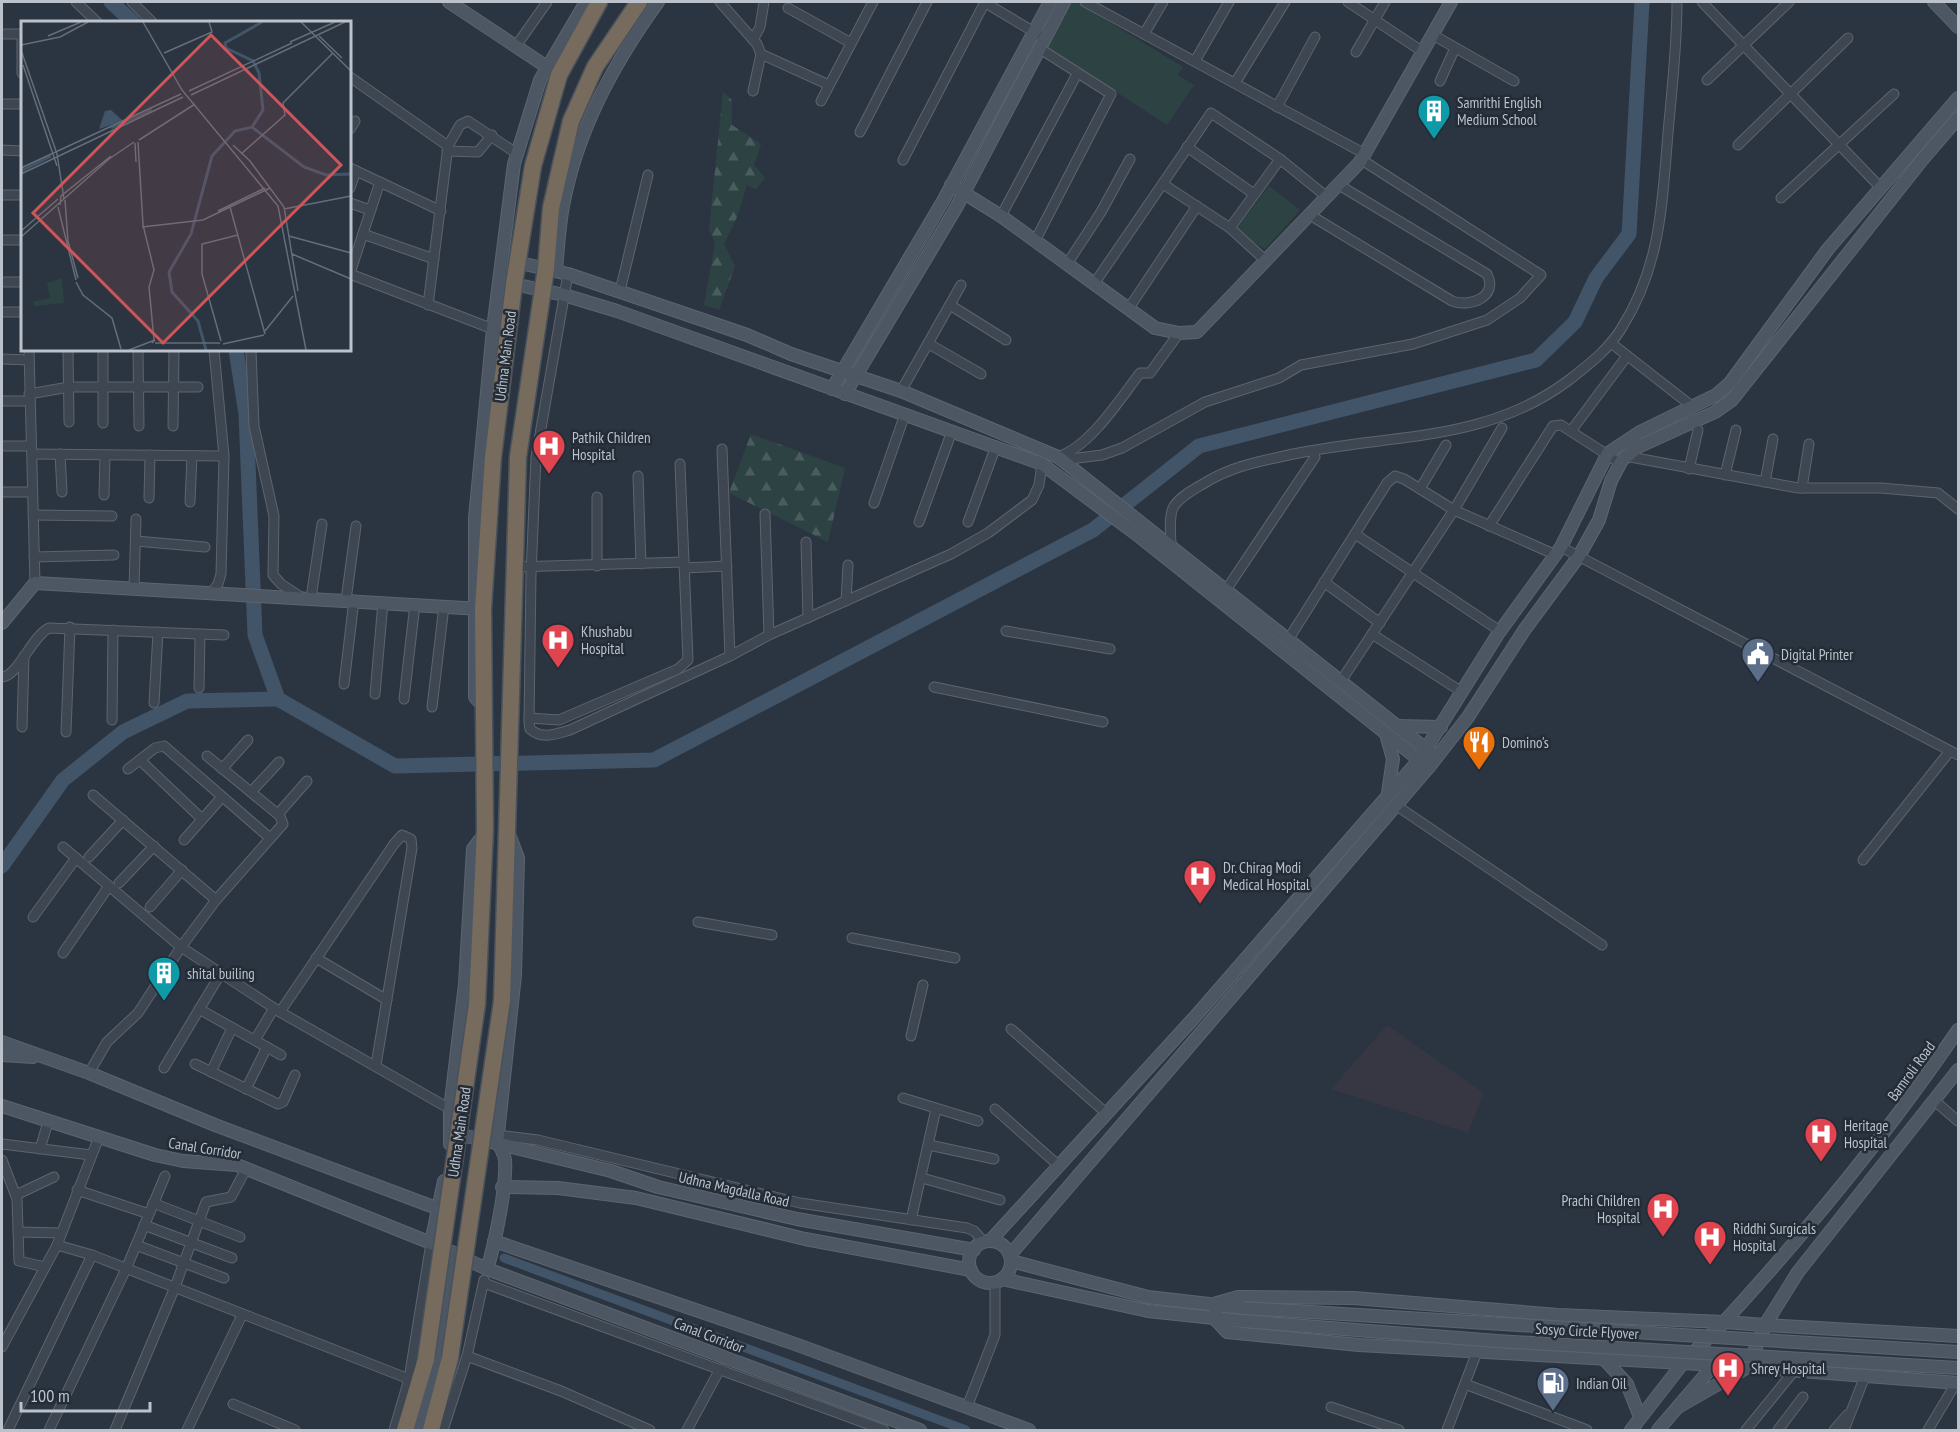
<svg xmlns="http://www.w3.org/2000/svg" width="1960" height="1432" viewBox="0 0 1960 1432" font-family="'PT Sans Narrow',sans-serif">
	<style>
		.medical { fill: #373643 }
		.forest { fill: url(#forest-firs) }
		.garden { fill: #2d4343 }
		.lines { fill: none; stroke-linecap: round; stroke-linejoin: round }
		.canal { stroke: #425468; stroke-width: 9 }
		.river { stroke: #425468; stroke-width: 15 }
		.street-casing { stroke: #5c656e; stroke-width: 11 }
		.secondary-casing { stroke: #5c656e; stroke-width: 14 }
		.highway-casing { stroke: #49525c; stroke-width: 19 }
		.street { stroke: #3e4751; stroke-width: 9 }
		.secondary { stroke: #4d5764; stroke-width: 12 }
		.highway { stroke: #766b5c; stroke-width: 16 }
		.secondary-bridge-casing { stroke: #5c656e; stroke-width: 14; stroke-linecap: butt }
		.highway-bridge-casing { stroke: #49525c; stroke-width: 19; stroke-linecap: butt }
		.secondary-bridge { stroke: #4d5764; stroke-width: 12 }
		.highway-bridge { stroke: #766b5c; stroke-width: 16 }
		.labels { text-anchor: middle; dominant-baseline: central; stroke-width: 5; stroke-linejoin: round; paint-order: stroke }
		.poi-label { font-size: 15px; fill: #bbc2cb; stroke: #232c37; text-anchor: start }
		.street-label { font-size: 15px; fill: #bbc2cb; stroke: #232c37 }
		.inset-river { fill: none; stroke: #425468; stroke-width: 3 }
		.inset-road { fill: none; stroke: #646d78; stroke-width: 1.5 }
		.view { fill: #ce5659; fill-opacity: 0.15; stroke: #ce5659; stroke-width: 3 }
		.inset-edge { fill: none; stroke: #bbc2cb; stroke-width: 3 }
	</style>
	<defs>
		<pattern id="forest-firs" width="22" height="20" patternUnits="userSpaceOnUse" patternTransform="scale(1.5)"><rect width="22" height="20" fill="#2d4343"/><path d="M5 1l3.5 6h-7zM16 11l3.5 6h-7z" fill="#4a5c5d"/></pattern>
	</defs>
	<rect width="100%" height="100%" fill="#2a3541"/>
	<polygon class="medical" points="1387,1025 1484,1093 1468,1133 1331,1089"/>
	<g class="forest">
		<polygon points="723,92 732,100 732,125 761,144 754,165 765,178 756,189 747,185 737,217 724,244 735,266 719,310 704,305 715,243 709,229"/>
		<polygon points="751,434 845,468 828,542 729,493"/>
	</g>
	<g class="garden">
		<polygon points="1067,2 1076,2 1183,67 1178,75 1194,85 1167,125 1046,46"/>
		<polygon points="1269,186 1300,210 1265,249 1235,231"/>
	</g>
	<g class="lines">
		<polyline class="canal" points="504,1258 966,1430"/>
		<g class="river">
			<polyline points="111,2 133,22"/>
			<polyline points="236,350 246,414 255,635 278,699 395,766 654,760 1093,530 1199,446 1536,360 1575,322 1596,278 1629,234 1642,2"/>
			<polyline points="2,866 63,780 123,732 187,701 278,699"/>
		</g>
		<g class="street-casing">
			<g id="street">
				<polyline points="76,2 97,22"/>
				<polyline points="132,2 152,22"/>
				<polyline points="720,2 757,44 761,54 753,91"/>
				<polyline points="984,2 1039,35"/>
				<polyline points="1085,2 1365,154"/>
				<polyline points="1348,2 1423,52"/>
				<polyline points="1702,2 1881,188"/>
				<polyline points="788,8 851,43"/>
				<polyline points="2,34 22,34 22,73"/>
				<polyline points="1144,34 1163,2"/>
				<polyline points="1433,35 1514,81"/>
				<polyline points="753,40 760,27 764,2"/>
				<polyline points="516,46 547,2"/>
				<polyline points="1356,52 1385,2"/>
				<polyline points="761,54 829,85"/>
				<polyline points="1195,61 1229,2"/>
				<polyline points="350,77 448,146"/>
				<polyline points="1707,80 1789,2"/>
				<polyline points="1440,81 1455,48"/>
				<polyline points="1235,83 1285,2"/>
				<polyline points="821,101 873,2"/>
				<polyline points="2,104 22,104"/>
				<polyline points="1277,107 1315,37"/>
				<polyline points="350,129 355,121"/>
				<polyline points="860,132 927,2"/>
				<polyline points="1738,145 1848,38"/>
				<polyline points="1187,147 1254,194"/>
				<polyline points="2,150 22,151"/>
				<polyline points="447,151 478,152 492,135"/>
				<polyline points="903,160 985,2"/>
				<polyline points="350,168 441,211"/>
				<polyline points="1163,184 1230,228 1266,261"/>
				<polyline points="350,188 356,171"/>
				<polyline points="2,195 22,195"/>
				<polyline points="1781,198 1894,94"/>
				<polyline points="350,203 370,210"/>
				<path d="M1310,215L1452,301C1469,308 1499,297 1487,274L1339,185"/>
				<polyline points="1001,216 1077,74"/>
				<polyline points="1230,228 1280,159"/>
				<polyline points="363,234 434,259"/>
				<polyline points="2,240 22,240"/>
				<polyline points="1035,241 1111,94 1039,48"/>
				<polyline points="1067,264 1101,212 1130,159"/>
				<polyline points="350,273 380,182"/>
				<polyline points="350,274 493,329"/>
				<path d="M568,274L536,457L531,574L529,723L530,729C542,740 556,734 570,730L730,656L769,635L951,554L988,533L1032,500L1039,485L1042,464"/>
				<polyline points="2,282 22,282"/>
				<polyline points="1094,284 1211,113 1280,159 1327,197"/>
				<polyline points="620,291 648,175"/>
				<polyline points="428,305 448,146 460,125 468,121 516,153"/>
				<polyline points="950,305 1006,340"/>
				<polyline points="1129,308 1197,206"/>
				<polyline points="2,312 22,312"/>
				<polyline points="1611,343 1693,407"/>
				<polyline points="929,344 981,374"/>
				<polyline points="29,350 35,583"/>
				<polyline points="68,350 69,422"/>
				<polyline points="103,350 103,423"/>
				<polyline points="138,350 139,426"/>
				<polyline points="251,350 254,426 274,516 273,575 281,584 301,597"/>
				<polyline points="2,359 29,360"/>
				<polyline points="901,391 961,285"/>
				<polyline points="29,394 69,387 198,387"/>
				<polyline points="2,401 29,401"/>
				<polyline points="173,426 174,350"/>
				<polyline points="1571,431 1627,356"/>
				<polyline points="2,446 31,446"/>
				<polyline points="722,449 730,656"/>
				<polyline points="33,454 224,456"/>
				<polyline points="60,454 62,492"/>
				<path d="M1060,456C1091,445 1120,399 1140,373H1150L1179,333"/>
				<polyline points="1625,456 1798,488 1881,488 1938,493 1958,509"/>
				<polyline points="1062,460 1102,455 1122,448 1205,402 1279,378 1301,365 1413,344 1487,320 1520,298 1541,275 1362,160"/>
				<polyline points="1689,469 1698,430"/>
				<polyline points="1725,475 1736,430"/>
				<polyline points="638,476 641,564"/>
				<polyline points="1765,482 1773,439"/>
				<polyline points="1802,488 1809,444"/>
				<polyline points="1420,489 1446,445"/>
				<polyline points="2,492 32,492"/>
				<polyline points="104,495 105,455"/>
				<polyline points="149,498 150,455"/>
				<polyline points="190,502 192,456"/>
				<polyline points="874,503 905,414"/>
				<polyline points="765,514 769,635"/>
				<polyline points="33,515 112,516"/>
				<polyline points="919,522 952,431"/>
				<polyline points="968,522 996,446"/>
				<polyline points="1489,526 1553,426 1561,425 1620,463"/>
				<polyline points="1355,534 1500,631"/>
				<polyline points="136,541 205,547"/>
				<polyline points="806,542 808,618"/>
				<path d="M1171,546C1171,534 1168,516 1174,506C1181,496 1193,490 1203,484C1228,468 1255,462 1284,456C1384,433 1483,445 1569,380C1588,365 1608,350 1621,329C1661,266 1662,204 1668,133C1672,89 1677,46 1677,2"/>
				<polyline points="1561,547 1958,755"/>
				<polyline points="34,557 114,555"/>
				<polyline points="597,566 597,497"/>
				<polyline points="514,567 684,562"/>
				<polyline points="684,568 727,566"/>
				<polyline points="1324,582 1380,623"/>
				<polyline points="134,588 136,519"/>
				<polyline points="1226,590 1315,457"/>
				<polyline points="212,592 218,584 221,574 224,456 214,350"/>
				<polyline points="311,598 322,524"/>
				<polyline points="346,600 356,526"/>
				<polyline points="846,601 848,565"/>
				<polyline points="1006,631 1110,649"/>
				<polyline points="1372,634 1462,692"/>
				<polyline points="1288,640 1387,483 1395,476 1404,479 1454,510 1556,555"/>
				<path d="M2,677C18,676 32,636 49,628L224,635"/>
				<polyline points="1341,681 1454,510 1502,428"/>
				<polyline points="344,684 354,600"/>
				<polyline points="934,687 1103,722"/>
				<polyline points="199,688 200,634"/>
				<polyline points="375,694 383,602"/>
				<polyline points="404,699 415,604"/>
				<polyline points="154,703 158,632"/>
				<polyline points="432,707 444,606"/>
				<polyline points="529,718 559,720 678,669 688,660 680,464"/>
				<polyline points="112,720 113,630"/>
				<polyline points="22,727 24,656"/>
				<polyline points="66,732 70,627"/>
				<polyline points="140,760 202,819"/>
				<polyline points="128,769 155,748 164,746 270,838"/>
				<polyline points="222,769 248,740"/>
				<polyline points="251,792 279,762"/>
				<polyline points="93,795 216,900"/>
				<polyline points="1397,806 1602,945"/>
				<polyline points="278,814 307,781"/>
				<polyline points="184,840 222,797"/>
				<polyline points="63,847 181,947 280,1012 450,1109"/>
				<polyline points="89,857 123,820"/>
				<polyline points="1863,860 1950,751"/>
				<polyline points="119,883 154,846"/>
				<polyline points="150,907 182,870"/>
				<polyline points="33,917 76,858"/>
				<polyline points="698,922 772,935"/>
				<polyline points="852,938 955,958"/>
				<polyline points="63,953 109,886"/>
				<polyline points="316,958 387,1000"/>
				<polyline points="199,1009 281,1055"/>
				<polyline points="280,1012 394,844 402,835 411,839 412,848 376,1065"/>
				<polyline points="1011,1029 1106,1113"/>
				<polyline points="911,1036 923,985"/>
				<polyline points="255,1040 274,1008"/>
				<polyline points="195,1064 278,1104 283,1102 295,1075"/>
				<polyline points="164,1068 221,973"/>
				<polyline points="211,1072 232,1028"/>
				<polyline points="89,1073 107,1042 138,1013 181,947 216,900 283,824 280,816 207,756"/>
				<polyline points="246,1089 267,1047"/>
				<polyline points="903,1098 978,1121"/>
				<polyline points="1936,1102 1958,1121"/>
				<polyline points="995,1109 1058,1165"/>
				<polyline points="498,1135 538,1140 800,1203 967,1228 974,1231 984,1242"/>
				<polyline points="2,1144 91,1155"/>
				<polyline points="929,1145 994,1159"/>
				<polyline points="40,1149 48,1122"/>
				<polyline points="2,1160 17,1199 19,1261 45,1267"/>
				<polyline points="922,1178 1000,1200"/>
				<polyline points="77,1190 149,1214"/>
				<polyline points="16,1195 54,1177"/>
				<polyline points="153,1203 240,1237"/>
				<polyline points="911,1220 936,1109"/>
				<polyline points="144,1225 232,1258"/>
				<polyline points="19,1232 61,1233"/>
				<polyline points="57,1245 92,1255 409,1379"/>
				<polyline points="136,1245 224,1278"/>
				<polyline points="484,1283 884,1430"/>
				<polyline points="2,1347 57,1245 99,1137"/>
				<polyline points="467,1356 561,1391 650,1430"/>
				<polyline points="1465,1384 1587,1430"/>
				<polyline points="233,1404 295,1430"/>
				<polyline points="967,1407 995,1335 995,1282"/>
				<polyline points="1331,1407 1399,1430"/>
				<polyline points="8,1430 92,1255"/>
				<polyline points="49,1430 126,1269 165,1176"/>
				<polyline points="115,1430 175,1287 206,1202 231,1197 246,1169"/>
				<polyline points="187,1430 242,1315"/>
				<polyline points="394,1430 409,1379 431,1243"/>
				<polyline points="443,1430 467,1356 484,1280"/>
				<polyline points="687,1430 720,1369"/>
				<polyline points="1447,1430 1477,1352"/>
				<polyline points="1746,1430 1794,1371"/>
				<polyline points="1778,1430 1803,1397"/>
				<polyline points="1834,1430 1847,1415"/>
				<polyline points="1844,1430 1865,1376"/>
				<polyline points="1928,1430 1956,1383"/>
			</g>
		</g>
		<g class="secondary-casing">
			<g id="secondary">
				<polyline points="449,2 553,71"/>
				<polyline points="1934,2 1958,27"/>
				<polyline points="951,185 1001,216 1155,328 1179,333 1197,332 1360,162 1451,2"/>
				<polyline points="516,262 568,274 747,335 791,354 901,391 1058,457 1431,753"/>
				<path d="M556,270C558,249 559,227 563,206C577,130 614,63 658,2"/>
				<polyline points="514,284 564,295 617,311 1042,464 1140,537 1423,763"/>
				<polyline points="832,389 943,201 1050,2"/>
				<polyline points="845,394 956,208 1064,2"/>
				<polyline points="2,623 35,583 481,609"/>
				<polyline points="483,706 475,697 475,518 493,329 514,164 540,80 586,2"/>
				<polyline points="1397,726 1441,727"/>
				<polyline points="1386,734 1393,759 1388,793"/>
				<polyline points="2,1042 89,1073 215,1125 439,1209"/>
				<polyline points="2,1055 33,1057"/>
				<polyline points="1958,1070 1798,1272 1765,1325 1958,1336"/>
				<polyline points="2,1106 155,1155 183,1161 237,1165 431,1243"/>
				<polyline points="452,1142 465,1136 475,1138 611,1171 658,1187 797,1219 974,1250"/>
				<polyline points="450,1144 450,1109 465,984 473,849 485,833"/>
				<path d="M444,1181L431,1243L487,1269C495,1244 507,1185 505,1160C504,1154 501,1148 497,1143L515,975L518,858L509,834"/>
				<polyline points="502,1187 558,1188 636,1198 805,1239 971,1270"/>
				<polyline points="494,1241 795,1344 1029,1430"/>
				<polyline points="990,1241 1193,1019 1419,760 1498,634 1561,547 1608,453 1640,432 1716,395 1730,383 1828,249 1958,98"/>
				<circle cx="990" cy="1262" r="21"/>
				<polyline points="1010,1255 1429,767 1468,717 1525,629 1579,556 1599,520 1611,481 1622,460 1638,447 1715,412 1732,400 1922,160 1958,118"/>
				<polyline points="1011,1261 1148,1297 1244,1308"/>
				<polyline points="487,1269 920,1430"/>
				<polyline points="1002,1279 1148,1311 1242,1321"/>
				<path d="M1217,1303L1238,1297L1354,1298L1558,1315L1724,1322C1808,1230 1888,1133 1958,1030"/>
				<polyline points="1217,1303 1215,1319 1227,1332 1359,1345 1683,1363 1748,1367 1765,1325 1724,1322 1683,1363 1631,1430"/>
				<polyline points="1604,1359 1627,1384 1640,1417"/>
				<polyline points="1678,1407 1748,1367 1958,1383"/>
				<polyline points="417,1430 433,1375 452,1252"/>
				<polyline points="1658,1430 1712,1367"/>
			</g>
		</g>
		<g class="highway-casing">
			<g id="highway">
				<polyline points="502,1001 518,457 546,268 551,208 571,121 595,67 639,2"/>
				<polyline points="477,1004 485,829 483,609 493,457 514,284 533,166 559,75 599,2"/>
				<polyline points="405,1430 426,1359"/>
				<polyline points="431,1430 450,1358"/>
			</g>
		</g>
		<use href="#street" class="street"/>
		<use href="#secondary" class="secondary"/>
		<use href="#highway" class="highway"/>
		<g class="secondary-bridge-casing">
			<g id="secondary-bridge">
				<polyline points="1244,1308 1958,1352"/>
				<polyline points="1242,1321 1497,1341 1958,1368"/>
			</g>
		</g>
		<g class="highway-bridge-casing">
			<g id="highway-bridge">
				<polyline points="450,1358 502,1001"/>
				<polyline points="426,1359 477,1004"/>
			</g>
		</g>
		<use href="#secondary-bridge" class="secondary-bridge"/>
		<use href="#highway-bridge" class="highway-bridge"/>
	</g>
	<defs>
		<g id="building-pin" transform="scale(1.725)"><path d="M0 17L-7.5 6A9.5 9.5 0 1 1 7.5 6Z" fill="#0f9aa8" stroke="#232c37"/><path d="M-4-6H4V6H1V3H-1V6H-4ZM-2.5-4.3h1.7v1.8h-1.7ZM.8-4.3h1.7v1.8H.8ZM-2.5-1h1.7V.8h-1.7ZM.8-1h1.7V.8H.8Z" fill="#fff"/></g>
		<g id="hospital-pin" transform="scale(1.725)"><path d="M0 17L-7.5 6A9.5 9.5 0 1 1 7.5 6Z" fill="#e0444e" stroke="#232c37"/><path d="M-5-5h3v3.5h4V-5h3V5h-3V1.5h-4V5h-3Z" fill="#fff"/></g>
		<g id="civic-pin" transform="scale(1.725)"><path d="M0 17L-7.5 6A9.5 9.5 0 1 1 7.5 6Z" fill="#5c6f8a" stroke="#232c37"/><path d="M-.6-6.5H3V-4.5H.6V-3L4-1V1h2V6H-6V1h2V-1L-.6-3ZM-1.2 2.5V6h2.4V2.5Z" fill="#fff"/></g>
		<g id="restaurant-pin" transform="scale(1.725)"><path d="M0 17L-7.5 6A9.5 9.5 0 1 1 7.5 6Z" fill="#e8710a" stroke="#232c37"/><path d="M-5-6h1v4h1v-4h1v4h1v-4h1v5L-1.5 .5V6h-2V.5L-5-1ZM5-6V6H3V1.5H1.5Q1.5-4 5-6Z" fill="#fff"/></g>
		<g id="fuel-pin" transform="scale(1.725)"><path d="M0 17L-7.5 6A9.5 9.5 0 1 1 7.5 6Z" fill="#5c6f8a" stroke="#232c37"/><path d="M-5.5-6h7V0h2V4h1.3V-2.5L3-4.5l.8-.8L6-3V5H2.5V1h-1V6h-7ZM-4.2-4.7v3.2H.2V-4.7Z" fill="#fff"/></g>
	</defs>
	<g fill-rule="evenodd">
		<use href="#building-pin" x="1434" y="111"/>
		<use href="#hospital-pin" x="549" y="446"/>
		<use href="#hospital-pin" x="558" y="640"/>
		<use href="#civic-pin" x="1758" y="654"/>
		<use href="#restaurant-pin" x="1479" y="742"/>
		<use href="#hospital-pin" x="1200" y="876"/>
		<use href="#building-pin" x="164" y="973"/>
		<use href="#hospital-pin" x="1821" y="1134"/>
		<use href="#hospital-pin" x="1663" y="1209"/>
		<use href="#hospital-pin" x="1710" y="1237"/>
		<use href="#hospital-pin" x="1728" y="1368"/>
		<use href="#fuel-pin" x="1553" y="1383"/>
	</g>
	<g class="labels">
		<g class="poi-label">
			<text x="1457" y="102">Samrithi English<tspan x="1457" dy="17">Medium School</tspan></text>
			<text x="572" y="437">Pathik Children<tspan x="572" dy="17">Hospital</tspan></text>
			<text x="581" y="631">Khushabu<tspan x="581" dy="17">Hospital</tspan></text>
			<text x="1781" y="654">Digital Printer</text>
			<text x="1502" y="742">Domino's</text>
			<text x="1223" y="867">Dr. Chirag Modi<tspan x="1223" dy="17">Medical Hospital</tspan></text>
			<text x="187" y="973">shital builing</text>
			<text x="1844" y="1125">Heritage<tspan x="1844" dy="17">Hospital</tspan></text>
			<text x="1640" y="1200" text-anchor="end">Prachi Children<tspan x="1640" dy="17">Hospital</tspan></text>
			<text x="1733" y="1228">Riddhi Surgicals<tspan x="1733" dy="17">Hospital</tspan></text>
			<text x="1751" y="1368">Shrey Hospital</text>
			<text x="1576" y="1383">Indian Oil</text>
		</g>
		<g class="street-label">
			<text transform="translate(505 356) rotate(-83)">Udhna Main Road</text>
			<text transform="translate(1911 1071) rotate(-54)">Bamroli Road</text>
			<text transform="translate(459 1132) rotate(-82)">Udhna Main Road</text>
			<text transform="translate(205 1148) rotate(9)">Canal Corridor</text>
			<text transform="translate(734 1189) rotate(13)">Udhna Magdalla Road</text>
			<text transform="translate(1587 1331) rotate(3)">Sosyo Circle Flyover</text>
			<text transform="translate(709 1335) rotate(21)">Canal Corridor</text>
		</g>
	</g>
	<g transform="translate(21 21)">
		<rect width="330" height="330" fill="#2a3541"/>
		<path d="M41,257L43,282L13,285L12,281L29,277L26,262Z" fill="#2d4343"/>
		<path d="M90,89L102,100L78,108L84,90Z" fill="#425468"/>
		<path class="inset-river" d="M231,106L242,89L238,52L232,40L205,27L204,22L241,1M90,107L131,89M0,150L30,135M185,329L177,300L151,271L148,251L170,213L191,135L214,110L231,106L283,146L305,154L330,153"/>
		<path class="inset-road" d="M122,1L161,69L257,185L285,329M280,1L330,50M27,15L60,1M298,15L321,37M269,21L314,1M0,24L39,16L67,1M0,29L36,133L43,178M143,32L191,11L188,1M2,44L36,145M168,70L271,22M170,74L324,1M118,119L174,83M117,121L122,204L133,249L128,266L133,319M114,122L115,141M212,124L229,140L263,186L277,270M220,133L264,94L262,82L312,32M0,147L160,73M0,153L162,76M44,179L47,220L57,257M39,184L40,175L90,135M37,186L55,259M209,186L244,313M263,188L330,175M197,190L244,167M121,206L182,199L249,167M0,210L37,178M268,215L330,232M0,216L88,138L113,121M271,233L330,258M55,261L62,274L91,297L100,328M244,310L272,275M200,320L181,253V223L217,214M134,322H199M202,323L243,314M108,329L134,319L131,322"/>
		<path class="view" d="M190,14L320,144L142,322L12,192Z"/>
		<rect width="330" height="330" class="inset-edge"/>
	</g>
	<rect width="1960" height="1432" fill="none" stroke="#bbc2cb" stroke-width="6"/>
	<path d="M21 1402v9h129v-9" fill="none" stroke="#bbc2cb" stroke-width="3"/>
	<text x="30" y="1402" font-size="18" fill="#bbc2cb" stroke="#232c37" stroke-width="4.5" paint-order="stroke">100 m</text>
</svg>
